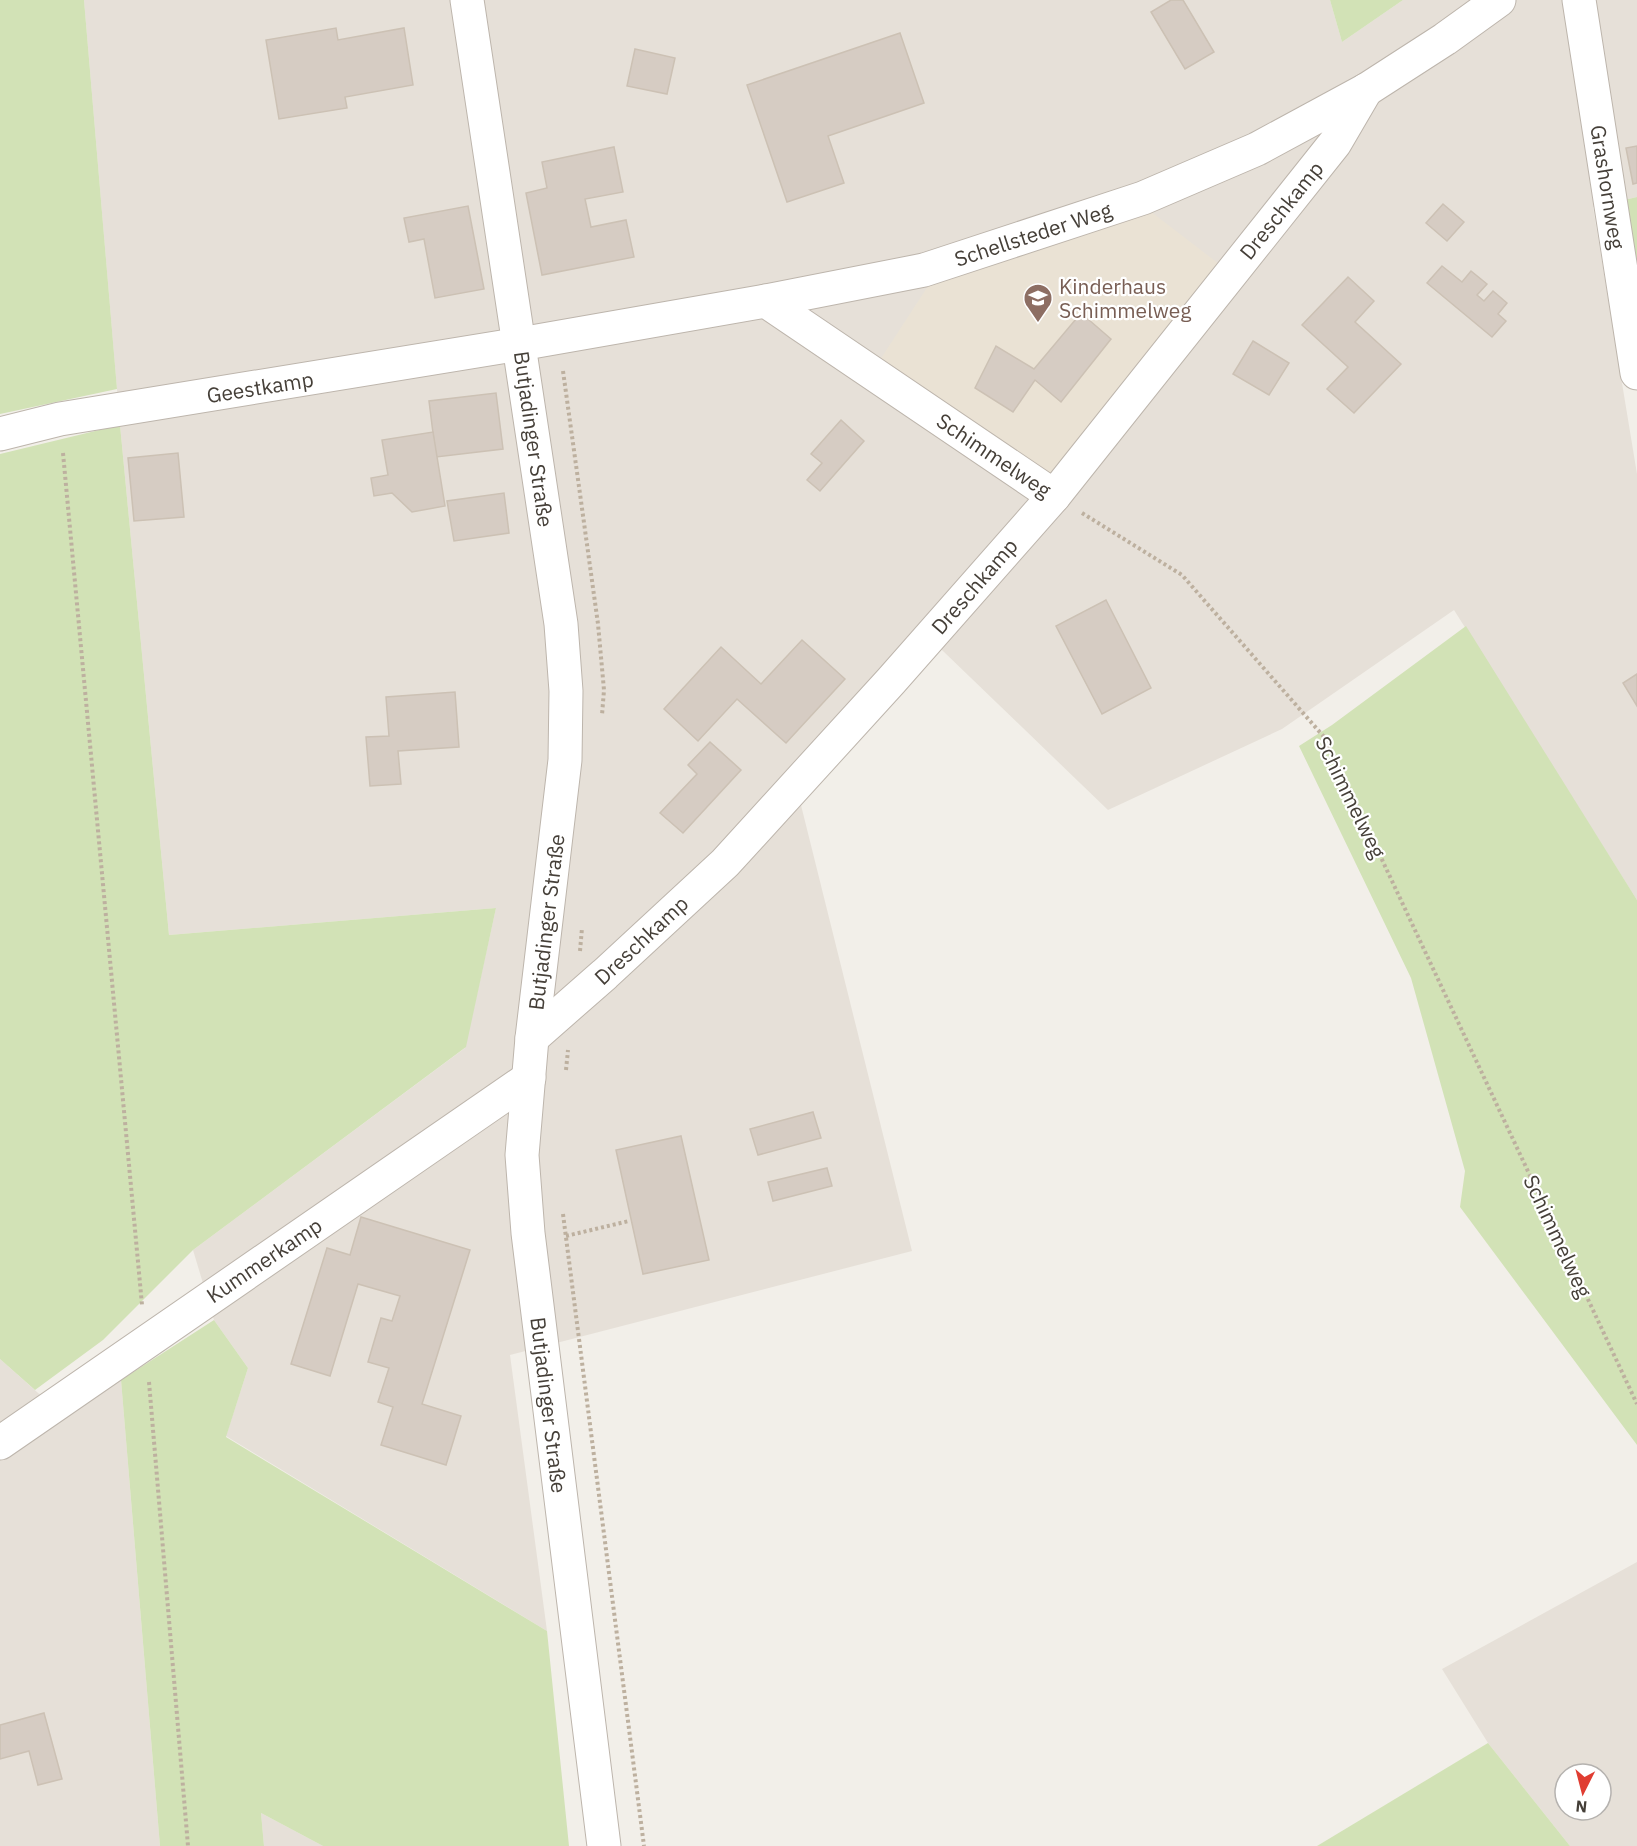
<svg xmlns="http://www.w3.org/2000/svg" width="1637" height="1846" viewBox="0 0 1637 1846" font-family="'IBM Plex Sans',sans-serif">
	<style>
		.residential { fill: #e6e0d8; fill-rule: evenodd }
		.education { fill: #eae2d4 }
		.green { fill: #d2e2b6 }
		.building { fill: #d6ccc3; stroke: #ccc1b4; stroke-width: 1.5 }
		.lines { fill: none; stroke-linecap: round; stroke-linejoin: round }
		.minor-casing { stroke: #bdb5ac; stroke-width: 35 }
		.path { stroke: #bdb09f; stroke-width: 4; stroke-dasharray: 3 3; stroke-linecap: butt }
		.minor { stroke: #fff; stroke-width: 33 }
		.labels { text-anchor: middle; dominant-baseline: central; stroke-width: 4.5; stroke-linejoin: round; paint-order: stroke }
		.street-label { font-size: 21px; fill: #453f38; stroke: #fff }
		.education-label { font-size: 21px; fill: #785e54; stroke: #fff; text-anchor: start }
	</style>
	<rect width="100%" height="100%" fill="#f2efe9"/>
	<g class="residential">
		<polygon points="84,0 1330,0 1342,42 1403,0 1637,0 1637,197 1593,207 1637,474 1637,900 1454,610 1282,729 1108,810 917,626 792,769 912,1251 510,1355 547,1631 226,1436 248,1368 214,1320 193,1250 465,1048 496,908 169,935 120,425"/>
		<polygon points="0,1359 66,1418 121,1380 160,1846 0,1846"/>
		<path d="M1637,1562V1846H1570L1488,1743L1442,1669ZM1565,1774H1601V1810H1565Z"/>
		<polygon points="261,1813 323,1846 264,1846"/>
	</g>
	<polygon class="education" points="1150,211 1219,264 1052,476 878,363 930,283"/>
	<g class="green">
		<polygon points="0,0 84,0 117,389 0,414"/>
		<polygon points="1330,0 1403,0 1342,42"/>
		<polygon points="1637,197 1637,288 1624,200"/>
		<polygon points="120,425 169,935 496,908 466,1047 193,1250 103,1340 35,1390 0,1359 0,454"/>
		<polygon points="1466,626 1637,900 1637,1445 1460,1207 1465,1171 1411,978 1299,746 1332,725"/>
		<polygon points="214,1320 248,1368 226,1437 547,1631 569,1846 323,1846 261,1813 264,1846 160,1846 121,1380"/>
		<polygon points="1488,1743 1570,1846 1317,1846"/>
	</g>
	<g class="building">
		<polygon points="1171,0 1183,0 1214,52 1185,69 1151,12"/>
		<polygon points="336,28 338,40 404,28 413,85 345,97 347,108 279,119 266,40"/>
		<polygon points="900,33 924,103 828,136 844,183 787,202 747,85"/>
		<polygon points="635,49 675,58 667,94 627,86"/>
		<polygon points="1637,146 1637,183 1633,184 1626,148"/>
		<polygon points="614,147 623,192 585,199 591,227 626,220 634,257 542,275 526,193 547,188 542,162"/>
		<polygon points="1443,204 1464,222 1447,241 1426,223"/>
		<polygon points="468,206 484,289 435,298 424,239 409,242 404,218"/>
		<polygon points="1442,266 1462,282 1471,271 1487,284 1477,295 1484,301 1493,291 1507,303 1498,314 1506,321 1492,337 1427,283"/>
		<polygon points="1348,277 1374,301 1355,322 1401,364 1354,413 1327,389 1348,367 1302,325"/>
		<polygon points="1081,313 1111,339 1061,402 1035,380 1013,412 975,388 996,346 1034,369"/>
		<polygon points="1253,341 1289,363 1269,395 1233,374"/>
		<polygon points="496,393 503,449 436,457 429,401"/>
		<polygon points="841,420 864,441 820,491 807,480 822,463 811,454"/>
		<polygon points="433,432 445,506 412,512 392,493 374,496 371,478 388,475 382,440"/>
		<polygon points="178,453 184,517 134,521 128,458"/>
		<polygon points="504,493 509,533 454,541 447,501"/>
		<polygon points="1106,600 1151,688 1102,714 1056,626"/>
		<polygon points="802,640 845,679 786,743 737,699 698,741 664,709 721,647 761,684"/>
		<polygon points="1637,674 1637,706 1623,683"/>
		<polygon points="455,692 459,747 398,751 401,784 370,786 366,737 389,736 386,697"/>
		<polygon points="710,742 741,770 683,833 660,813 697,774 688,765"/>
		<polygon points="813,1112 821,1138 758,1155 750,1129"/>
		<polygon points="681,1136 709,1260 643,1274 616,1150"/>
		<polygon points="827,1168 832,1186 773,1201 768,1182"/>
		<polygon points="361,1217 470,1250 422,1404 461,1416 446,1465 381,1445 393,1407 378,1402 389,1368 368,1362 381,1318 392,1321 400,1296 358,1284 330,1376 291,1364 327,1248 350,1255"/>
		<polygon points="44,1713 62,1779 38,1785 29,1751 0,1759 0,1725"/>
	</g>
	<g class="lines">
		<g class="minor-casing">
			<g id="minor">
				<polyline points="467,0 561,624 566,691 565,760 532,1038 522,1155 528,1233 604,1846"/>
				<polyline points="1579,0 1637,373"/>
				<polyline points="766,301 1054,496"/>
				<polyline points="0,434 60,419 520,344 766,301 924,270 1143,198 1257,149 1366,90 1445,39 1499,0"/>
				<polyline points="532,1038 605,974 725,863 891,681 1054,496 1335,143 1366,90"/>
				<polyline points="0,1443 529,1078"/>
			</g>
		</g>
		<g class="path">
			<polyline points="563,371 598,624 604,690 602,715"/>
			<polyline points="63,453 142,1305"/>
			<polyline points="1082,513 1182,575 1325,738 1637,1404"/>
			<polyline points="580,951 582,928"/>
			<polyline points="566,1070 568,1050"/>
			<polyline points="563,1214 644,1846"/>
			<polyline points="566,1236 629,1221"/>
			<polyline points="149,1382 188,1846"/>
		</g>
		<use href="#minor" class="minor"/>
	</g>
	<defs>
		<g id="school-pin" transform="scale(1.5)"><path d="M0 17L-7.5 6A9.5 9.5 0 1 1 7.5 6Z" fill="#8d6e63" stroke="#fff"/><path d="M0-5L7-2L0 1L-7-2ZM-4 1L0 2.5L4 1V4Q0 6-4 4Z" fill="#fff"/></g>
	</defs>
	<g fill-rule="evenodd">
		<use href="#school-pin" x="1038" y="298"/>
	</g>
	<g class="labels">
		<g class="street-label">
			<text transform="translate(1608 187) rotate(81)">Grashornweg</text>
			<text transform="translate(1281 210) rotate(-51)">Dreschkamp</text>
			<text transform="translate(1033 234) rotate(-18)">Schellsteder Weg</text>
			<text transform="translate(260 387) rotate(-9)">Geestkamp</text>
			<text transform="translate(534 439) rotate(82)">Butjadinger Straße</text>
			<text transform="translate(994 455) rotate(34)">Schimmelweg</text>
			<text transform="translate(974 586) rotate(-49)">Dreschkamp</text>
			<text transform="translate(1351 797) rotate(64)">Schimmelweg</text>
			<text transform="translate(546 922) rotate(-83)">Butjadinger Straße</text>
			<text transform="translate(641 940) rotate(-43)">Dreschkamp</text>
			<text transform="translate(1558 1236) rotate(65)">Schimmelweg</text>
			<text transform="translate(264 1260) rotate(-34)">Kummerkamp</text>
			<text transform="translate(549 1405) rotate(83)">Butjadinger Straße</text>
		</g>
		<g class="education-label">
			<text x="1059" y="286">Kinderhaus<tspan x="1059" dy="24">Schimmelweg</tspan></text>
		</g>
	</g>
	<g transform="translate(1583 1792) rotate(186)"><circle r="28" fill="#ffffff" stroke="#b5b2af" stroke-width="1.5"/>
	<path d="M0-4.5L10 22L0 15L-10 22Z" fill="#e03d32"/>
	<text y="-9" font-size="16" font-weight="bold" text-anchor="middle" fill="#453f38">N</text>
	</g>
</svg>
